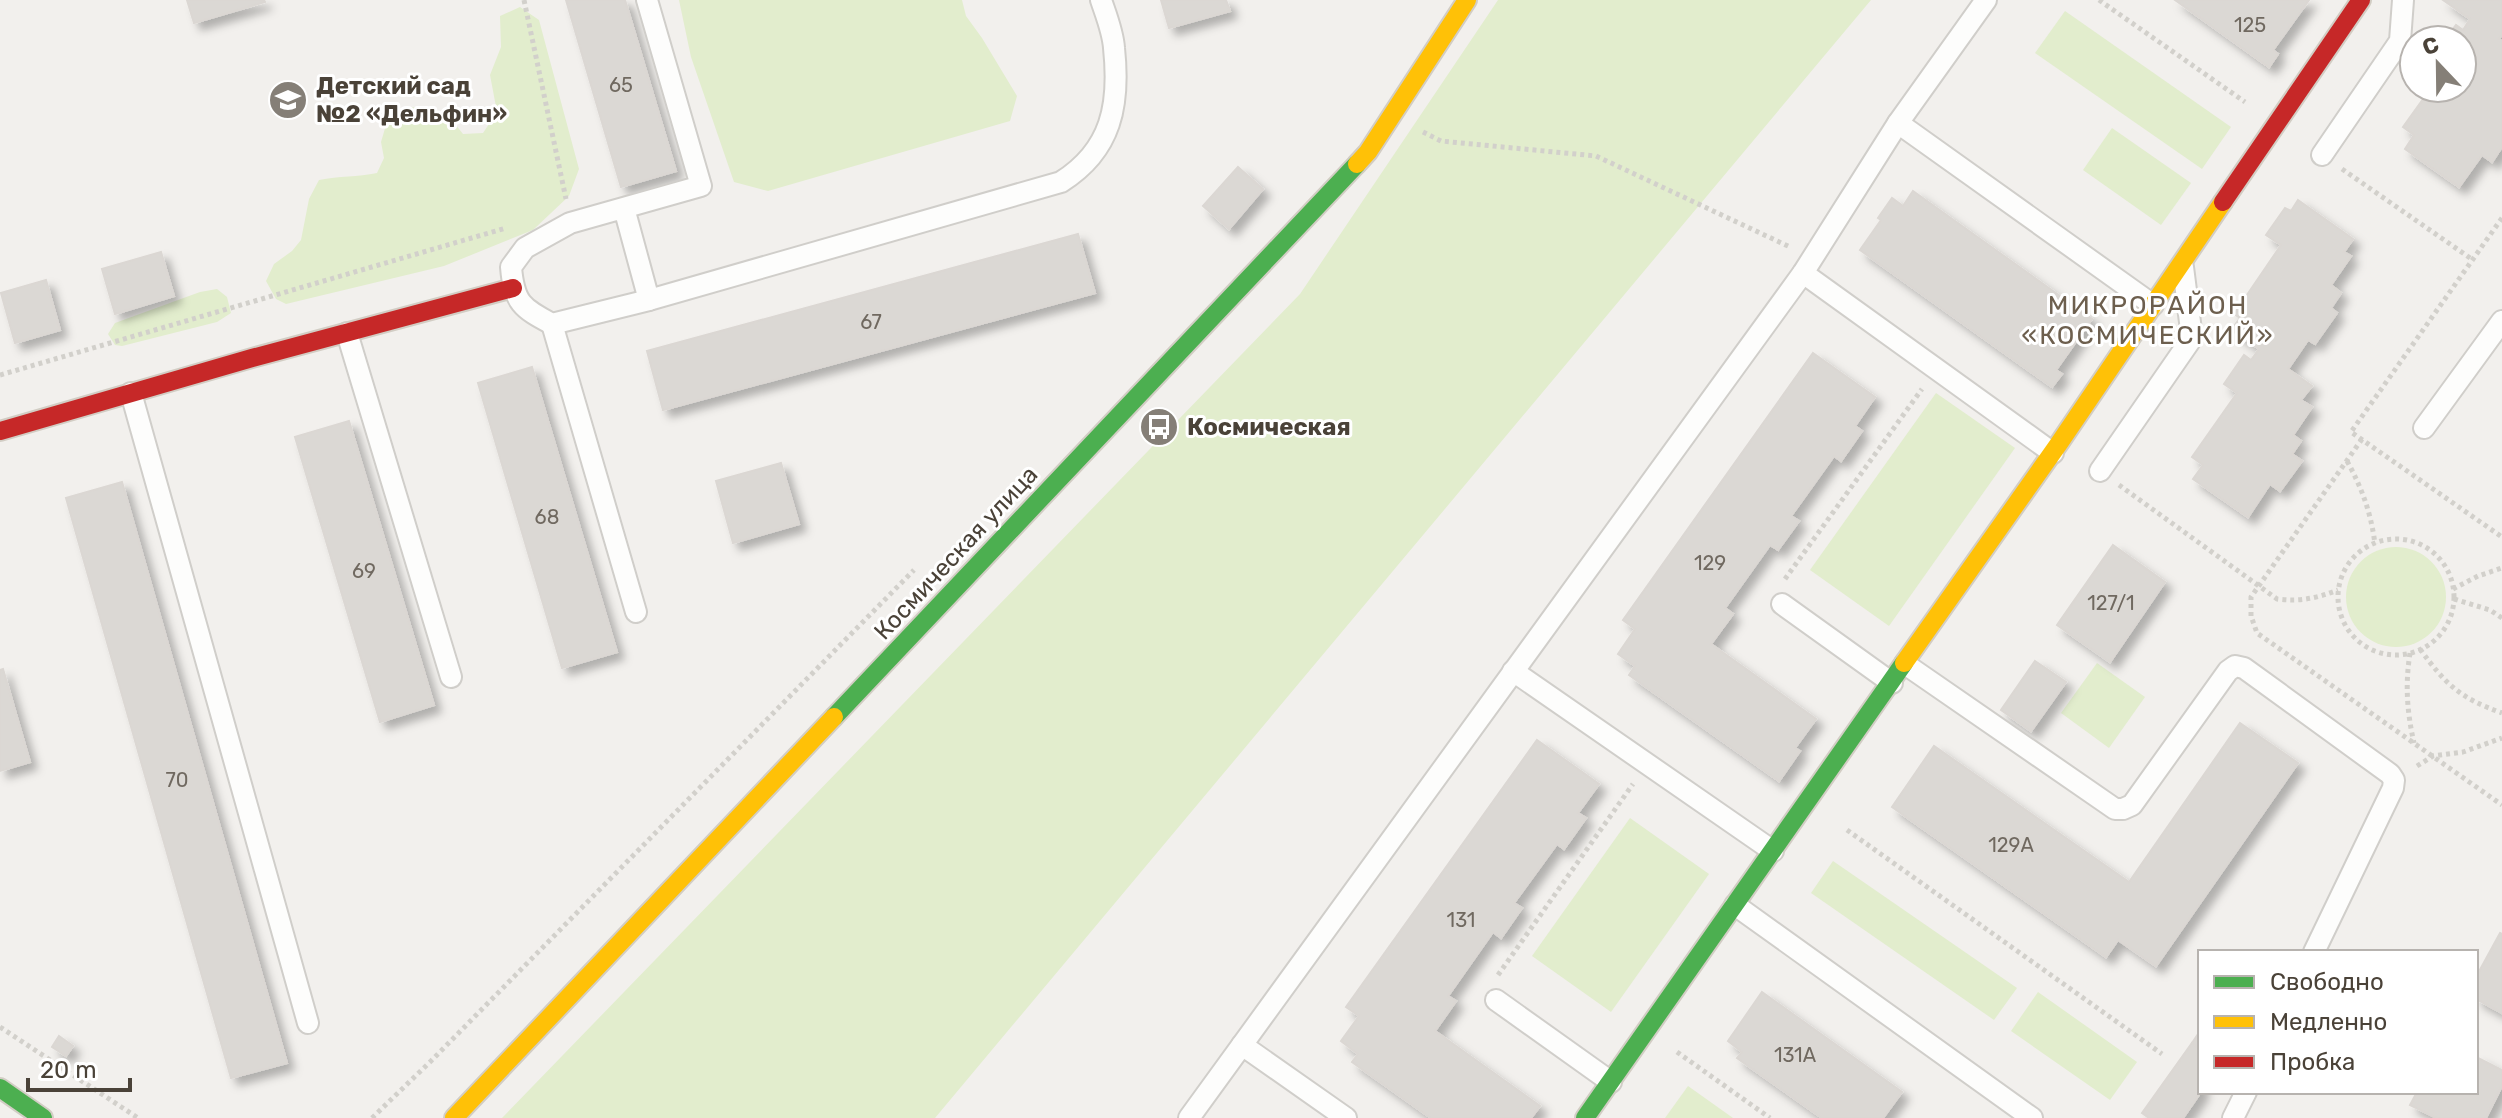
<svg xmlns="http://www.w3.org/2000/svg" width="2502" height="1118" viewBox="0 0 2502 1118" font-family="Rubik,sans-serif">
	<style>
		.green { fill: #e2edcd }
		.building { fill: #dbd8d4; stroke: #dbd7d3; stroke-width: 2; filter: url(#shadow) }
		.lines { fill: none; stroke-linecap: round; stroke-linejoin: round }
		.lane-casing { stroke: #d0ceca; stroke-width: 24 }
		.fast-casing { stroke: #d2cdc4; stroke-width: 22 }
		.slow-casing { stroke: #d2cdc4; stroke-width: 22 }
		.jam-casing { stroke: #d2cdc4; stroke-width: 22 }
		.path { stroke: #d2d0cb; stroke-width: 5; stroke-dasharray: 4 4; stroke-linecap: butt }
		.lane { stroke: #fdfdfc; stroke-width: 20 }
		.fast { stroke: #4caf50; stroke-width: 18 }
		.slow { stroke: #ffc107; stroke-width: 18 }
		.jam { stroke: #c62828; stroke-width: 18 }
		.labels { text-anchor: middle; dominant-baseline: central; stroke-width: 6; stroke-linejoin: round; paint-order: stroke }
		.number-label { font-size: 20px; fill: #706960 }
		.poi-label { font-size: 24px; font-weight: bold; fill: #4a4238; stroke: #fff; text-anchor: start }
		.street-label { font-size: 24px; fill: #4a4238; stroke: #fff }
		.neighbourhood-label { font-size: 26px; letter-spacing: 2px; fill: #6d5f4e; stroke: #fff }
	</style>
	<defs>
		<filter id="shadow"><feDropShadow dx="7" dy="7" stdDeviation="4" flood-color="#0004"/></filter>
	</defs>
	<rect width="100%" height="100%" fill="#f2f0ed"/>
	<g class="green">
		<polygon points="679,0 962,0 966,16 982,38 1017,96 1010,121 768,191 734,182 691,57"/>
		<polygon points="1498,0 1871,0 935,1118 502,1118 1300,294"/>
		<path d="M520,7L539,20L579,169L569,196L533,230L444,266L286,304L276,299L266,281L274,264L292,251L301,240L309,199L319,180C339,176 358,177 377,173L384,158L381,142L386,125L407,107C437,108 444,109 463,134L483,133L497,112L490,75L501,47L500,16Z"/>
		<polygon points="2065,11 2231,127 2202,169 2035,53"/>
		<polygon points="2112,128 2191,183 2161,225 2083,170"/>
		<polygon points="217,289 227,297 231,313 217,322 122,346 115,345 108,334 115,323 200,292"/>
		<polygon points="1936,393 2015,448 1889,626 1810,570"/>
		<circle cx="2396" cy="597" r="50"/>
		<polygon points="2097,663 2145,697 2109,748 2061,713"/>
		<polygon points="1630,818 1709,874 1611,1012 1532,956"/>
		<polygon points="1833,861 2017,988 1994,1020 1811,893"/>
		<polygon points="2038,992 2137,1062 2110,1100 2011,1031"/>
		<polygon points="1688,1086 1733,1118 1665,1118"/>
	</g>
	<g class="building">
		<polygon points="187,0 264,0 265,2 194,23"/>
		<polygon points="566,0 625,0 676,171 621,187"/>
		<polygon points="1161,0 1226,0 1230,11 1169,28"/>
		<polygon points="2175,0 2309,0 2273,50 2278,54 2269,67"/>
		<polygon points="2443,0 2502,0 2502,35 2499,39 2502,41 2502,147 2492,162 2482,155 2459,187 2405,149 2414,135 2403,127 2431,88 2462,88 2462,40 2445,40 2456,25 2463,30 2470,19"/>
		<polygon points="1238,167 1263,189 1229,229 1203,206"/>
		<polygon points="1913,191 2092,319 2056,370 2062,374 2052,387 1860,250 1881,220 1878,218 1892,198 1903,206"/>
		<polygon points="2298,200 2353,239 2344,252 2351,256 2331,285 2341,293 2331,308 2337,313 2315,344 2308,340 2288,369 2312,386 2301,400 2312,407 2293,435 2301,441 2292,454 2302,461 2280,491 2270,484 2248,517 2193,479 2203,465 2192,457 2237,393 2224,384 2244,355 2251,360 2259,349 2231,330 2240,318 2234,314 2281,245 2266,235 2285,208 2291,211"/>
		<polygon points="1078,234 1095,293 663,410 647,351"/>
		<polygon points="161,252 174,296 115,314 102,269"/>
		<polygon points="46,280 60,330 15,343 1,293"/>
		<polygon points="1813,353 1875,397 1855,426 1862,431 1841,461 1834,456 1791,516 1799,521 1778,550 1770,545 1725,608 1733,614 1711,644 1816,719 1795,748 1800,751 1779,781 1629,675 1635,666 1618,654 1635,629 1623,620"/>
		<polygon points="532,367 617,652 562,668 478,383"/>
		<polygon points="349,421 434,705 380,722 295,437"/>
		<polygon points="781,463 799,524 733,543 716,481"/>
		<polygon points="122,482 287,1063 231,1078 66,498"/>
		<polygon points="2113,545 2165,582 2110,662 2057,625"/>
		<polygon points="2035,661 2066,682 2031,731 2001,710"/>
		<polygon points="3,669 30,762 0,771 0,670"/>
		<polygon points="2240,723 2298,763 2156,966 2118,940 2106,957 1892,807 1934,746 2129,882"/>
		<polygon points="1537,740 1599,784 1578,813 1586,818 1564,849 1557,844 1514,903 1522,908 1501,938 1493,932 1448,996 1456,1001 1435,1031 1540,1106 1531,1118 1431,1118 1352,1062 1358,1054 1341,1041 1359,1016 1346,1007"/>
		<polygon points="2500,933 2502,934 2502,1013 2476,999 2476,977"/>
		<polygon points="1762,992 1902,1092 1883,1118 1822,1118 1737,1058 1742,1052 1728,1041"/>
		<polygon points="2200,1031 2200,1049 2192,1043"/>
		<polygon points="59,1036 73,1046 66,1056 52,1047"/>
		<polygon points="2192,1043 2200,1049 2201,1092 2183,1118 2149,1118 2142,1113"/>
		<polygon points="2476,1057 2502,1070 2502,1086 2486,1118 2437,1118 2410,1105 2417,1092 2476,1092"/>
	</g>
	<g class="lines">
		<g class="lane-casing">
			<g id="lane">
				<polyline points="1898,123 2153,305"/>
				<polyline points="2322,155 2400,41 2403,0"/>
				<path d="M624,208L649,300L552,324C522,308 514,303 511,267L525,248L570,223L701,186L647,0"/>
				<polyline points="1803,273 2053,453"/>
				<path d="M649,300L1061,182C1112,150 1120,104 1114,48C1113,32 1106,15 1101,0"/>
				<polyline points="552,324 636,612"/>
				<polyline points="347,333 451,677"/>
				<polyline points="131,393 308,1023"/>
				<polyline points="2424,428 2502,321"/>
				<polyline points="2100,471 2192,338 2183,267"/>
				<polyline points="1782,604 1892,683"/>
				<polyline points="1905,664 2115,809 2123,809 2132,805 2228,671 2235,666 2244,668 2390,774 2394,780 2393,788 2314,952"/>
				<polyline points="1513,671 1773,851"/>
				<polyline points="1735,905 2032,1118"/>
				<polyline points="1496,1000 1611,1082"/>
				<polyline points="1242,1045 1346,1118"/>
				<polyline points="1189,1118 1803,273 1898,123 1986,0"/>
				<polyline points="2233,1118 2246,1092"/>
			</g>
		</g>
		<g class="fast-casing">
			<g id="fast">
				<polyline points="834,717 1357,164"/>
				<polyline points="0,1088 43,1118"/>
				<polyline points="1585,1118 1904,663"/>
			</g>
		</g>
		<g class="slow-casing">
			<g id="slow">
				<polyline points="1357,164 1368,152 1467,0"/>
				<polyline points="1904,663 2060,442 2223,202"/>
				<polyline points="454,1118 834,717"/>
			</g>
		</g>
		<g class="jam-casing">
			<g id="jam">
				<polyline points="2223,202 2361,0"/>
				<polyline points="0,431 252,358 513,288"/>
			</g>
		</g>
		<g class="path">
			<polyline points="524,0 566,199"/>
			<polyline points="2099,0 2245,102"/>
			<polyline points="1423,132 1441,141 1596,156 1790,247"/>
			<polyline points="2342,169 2473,260"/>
			<polyline points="2502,218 2351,432 2502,537"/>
			<polyline points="0,375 506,228"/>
			<polyline points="2362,439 2251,597 2251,616 2257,633 2502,805"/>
			<path d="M2347,461C2362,488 2371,513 2375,544"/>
			<path d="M2119,485L2277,599C2300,602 2317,598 2338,590"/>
			<circle cx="2396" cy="597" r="58"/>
			<polyline points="1785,579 1922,389"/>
			<polyline points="2453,589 2478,576 2502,568"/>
			<polyline points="2454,599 2490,610 2502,618"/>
			<path d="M2420,649C2446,685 2460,698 2502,713"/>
			<path d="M2410,653C2405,685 2407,712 2414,743"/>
			<polyline points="2417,766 2433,756 2463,752 2502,738"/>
			<polyline points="1847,830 2162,1054"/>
			<polyline points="1498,975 1633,784"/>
			<polyline points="0,1027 138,1118"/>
			<polyline points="1677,1052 1770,1118"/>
			<polyline points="372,1118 431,1061 914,570"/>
		</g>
		<use href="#lane" class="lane"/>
		<use href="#fast" class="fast"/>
		<use href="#slow" class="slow"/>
		<use href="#jam" class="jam"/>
	</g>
	<defs>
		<g id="school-disc" transform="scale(2)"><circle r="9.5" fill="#857f77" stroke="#fff"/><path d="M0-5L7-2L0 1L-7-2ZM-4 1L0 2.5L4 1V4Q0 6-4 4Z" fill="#fff"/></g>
		<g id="bus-disc" transform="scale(2)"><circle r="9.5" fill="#857f77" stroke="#fff"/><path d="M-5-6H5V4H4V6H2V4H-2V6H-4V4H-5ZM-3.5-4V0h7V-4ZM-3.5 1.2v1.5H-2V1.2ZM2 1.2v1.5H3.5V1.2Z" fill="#fff"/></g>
	</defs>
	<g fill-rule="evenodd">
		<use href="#school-disc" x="288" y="100"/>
		<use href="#bus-disc" x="1159" y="427"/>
	</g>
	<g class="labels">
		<g class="number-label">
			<text x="2250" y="25">125</text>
			<text x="621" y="85">65</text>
			<text x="871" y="322">67</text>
			<text x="547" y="517">68</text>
			<text x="1710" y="563">129</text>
			<text x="364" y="571">69</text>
			<text x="2111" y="603">127/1</text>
			<text x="177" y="780">70</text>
			<text x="2011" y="845">129А</text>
			<text x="1461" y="920">131</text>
			<text x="1795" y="1055">131А</text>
		</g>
		<g class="poi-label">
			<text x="316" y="86">Детский сад<tspan x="316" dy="28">№2 «Дельфин»</tspan></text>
			<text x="1187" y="427">Космическая</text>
		</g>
		<g class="street-label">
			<text transform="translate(956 553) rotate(-47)">Космическая улица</text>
		</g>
		<g class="neighbourhood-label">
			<text x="2148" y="305">МИКРОРАЙОН<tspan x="2148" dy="30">«КОСМИЧЕСКИЙ»</tspan></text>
		</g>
	</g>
	<rect x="2198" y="950" width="280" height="144" fill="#ffffff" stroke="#b7b3af" stroke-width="2"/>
	<rect x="2214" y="976" width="40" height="12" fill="#4caf50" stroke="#b7b3af" stroke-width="2"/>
	<text x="2270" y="990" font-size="24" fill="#4a4238">Свободно</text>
	<rect x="2214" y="1016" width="40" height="12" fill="#ffc107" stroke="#b7b3af" stroke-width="2"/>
	<text x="2270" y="1030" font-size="24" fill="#4a4238">Медленно</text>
	<rect x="2214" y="1056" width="40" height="12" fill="#c62828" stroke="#b7b3af" stroke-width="2"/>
	<text x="2270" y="1070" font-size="24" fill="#4a4238">Пробка</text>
	<g transform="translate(2438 64) rotate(338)"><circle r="38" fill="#ffffff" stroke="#b7b3af" stroke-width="2"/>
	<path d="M0-6L14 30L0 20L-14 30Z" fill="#857f77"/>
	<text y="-12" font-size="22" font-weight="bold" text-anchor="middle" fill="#4a4238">С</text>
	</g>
	<path d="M28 1078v12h102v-12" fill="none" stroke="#4a4238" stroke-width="4"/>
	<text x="40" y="1078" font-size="24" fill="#4a4238" stroke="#ffffff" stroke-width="6" paint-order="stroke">20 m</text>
</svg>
